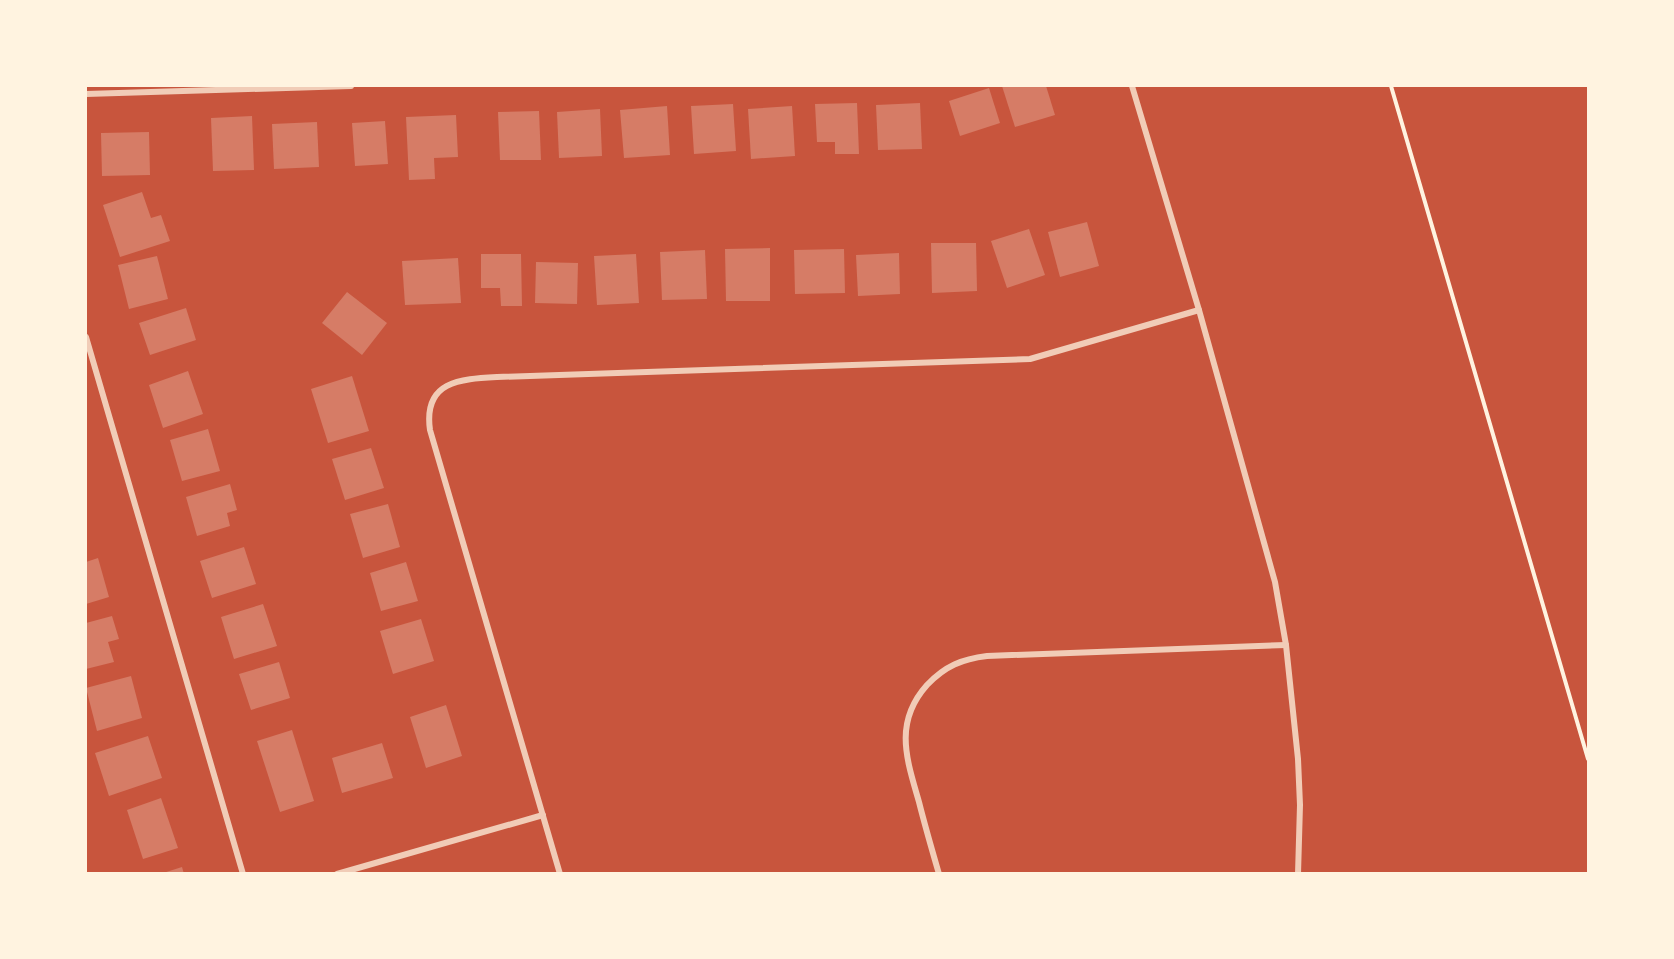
<svg xmlns="http://www.w3.org/2000/svg" width="1674" height="959" viewBox="0 0 1674 959" font-family="'PT Serif',serif">
	<style>
		.building { fill: #d67c66 }
		.lines { fill: none; stroke-linecap: round; stroke-linejoin: round }
		.path { stroke: #fff3e0; stroke-width: 4 }
		.minor { stroke: #f1ccb7; stroke-width: 6 }
	</style>
	<rect width="100%" height="100%" fill="#c8553d"/>
	<g class="building">
		<polygon points="1002,86 1046,86 1055,115 1015,127"/>
		<polygon points="989,88 1000,123 960,136 949,101"/>
		<polygon points="857,103 859,154 835,154 835,142 817,142 815,104"/>
		<polygon points="920,103 922,149 878,150 876,105"/>
		<polygon points="733,104 736,151 694,154 691,106"/>
		<polygon points="667,106 670,155 624,158 620,110"/>
		<polygon points="792,106 795,156 751,159 748,109"/>
		<polygon points="600,109 602,156 559,158 557,112"/>
		<polygon points="539,111 541,160 500,160 498,112"/>
		<polygon points="456,115 458,157 434,158 435,179 409,180 406,117"/>
		<polygon points="252,116 254,170 213,171 211,118"/>
		<polygon points="385,121 388,164 355,166 352,123"/>
		<polygon points="317,122 319,167 274,169 272,124"/>
		<polygon points="149,132 150,175 102,176 101,133"/>
		<polygon points="142,192 151,218 161,215 170,241 120,257 103,205"/>
		<polygon points="1087,222 1099,266 1060,277 1048,232"/>
		<polygon points="1029,229 1045,275 1007,288 991,241"/>
		<polygon points="931,243 976,243 977,291 932,293"/>
		<polygon points="770,248 770,301 726,301 725,249"/>
		<polygon points="844,249 845,293 795,294 794,250"/>
		<polygon points="705,250 707,299 662,300 660,252"/>
		<polygon points="899,253 900,294 858,296 856,255"/>
		<polygon points="481,254 521,254 522,306 501,306 500,288 481,288"/>
		<polygon points="636,254 639,303 597,305 594,256"/>
		<polygon points="157,256 168,299 129,309 118,265"/>
		<polygon points="458,258 461,303 405,305 402,261"/>
		<polygon points="536,262 578,263 577,304 535,303"/>
		<polygon points="347,292 387,323 362,355 322,323"/>
		<polygon points="186,308 196,340 150,355 139,323"/>
		<polygon points="188,371 203,414 163,428 149,385"/>
		<polygon points="352,376 369,431 328,443 311,389"/>
		<polygon points="208,429 220,471 182,481 170,440"/>
		<polygon points="371,448 384,488 345,500 332,459"/>
		<polygon points="230,484 237,510 227,513 230,526 197,536 186,497"/>
		<polygon points="388,504 400,547 363,558 350,514"/>
		<polygon points="244,547 256,584 212,598 200,561"/>
		<polygon points="98,558 109,597 86,604 86,562"/>
		<polygon points="406,562 418,601 381,611 370,573"/>
		<polygon points="263,604 277,646 234,659 221,617"/>
		<polygon points="112,616 119,639 108,642 114,662 86,669 86,623"/>
		<polygon points="421,619 434,661 393,674 380,631"/>
		<polygon points="279,662 290,698 251,710 239,674"/>
		<polygon points="131,676 142,718 97,731 86,688"/>
		<polygon points="446,705 462,756 426,768 410,717"/>
		<polygon points="292,730 314,801 280,812 257,741"/>
		<polygon points="148,736 162,778 109,796 95,753"/>
		<polygon points="382,743 393,778 342,793 332,758"/>
		<polygon points="161,798 178,848 143,859 127,810"/>
		<polygon points="182,867 184,874 163,874 163,873"/>
	</g>
	<g class="lines">
		<polyline class="path" points="1391,86 1588,759"/>
		<g class="minor">
			<polyline points="1132,86 1199,310 1275,582 1286,645 1298,759 1300,805 1298,874"/>
			<polyline points="86,94 351,86"/>
			<polyline points="86,337 243,874"/>
			<polyline points="337,874 543,815"/>
			<path d="M560,874L430,430C423,381 460,379 497,377L1030,359L1199,310"/>
			<path d="M939,874C932,850 925,826 919,802C907,760 893,723 927,685C945,666 962,659 987,656L1286,645"/>
		</g>
	</g>
	<rect width="1674" height="959" fill="none" stroke="#fff3e0" stroke-width="174"/>
</svg>
